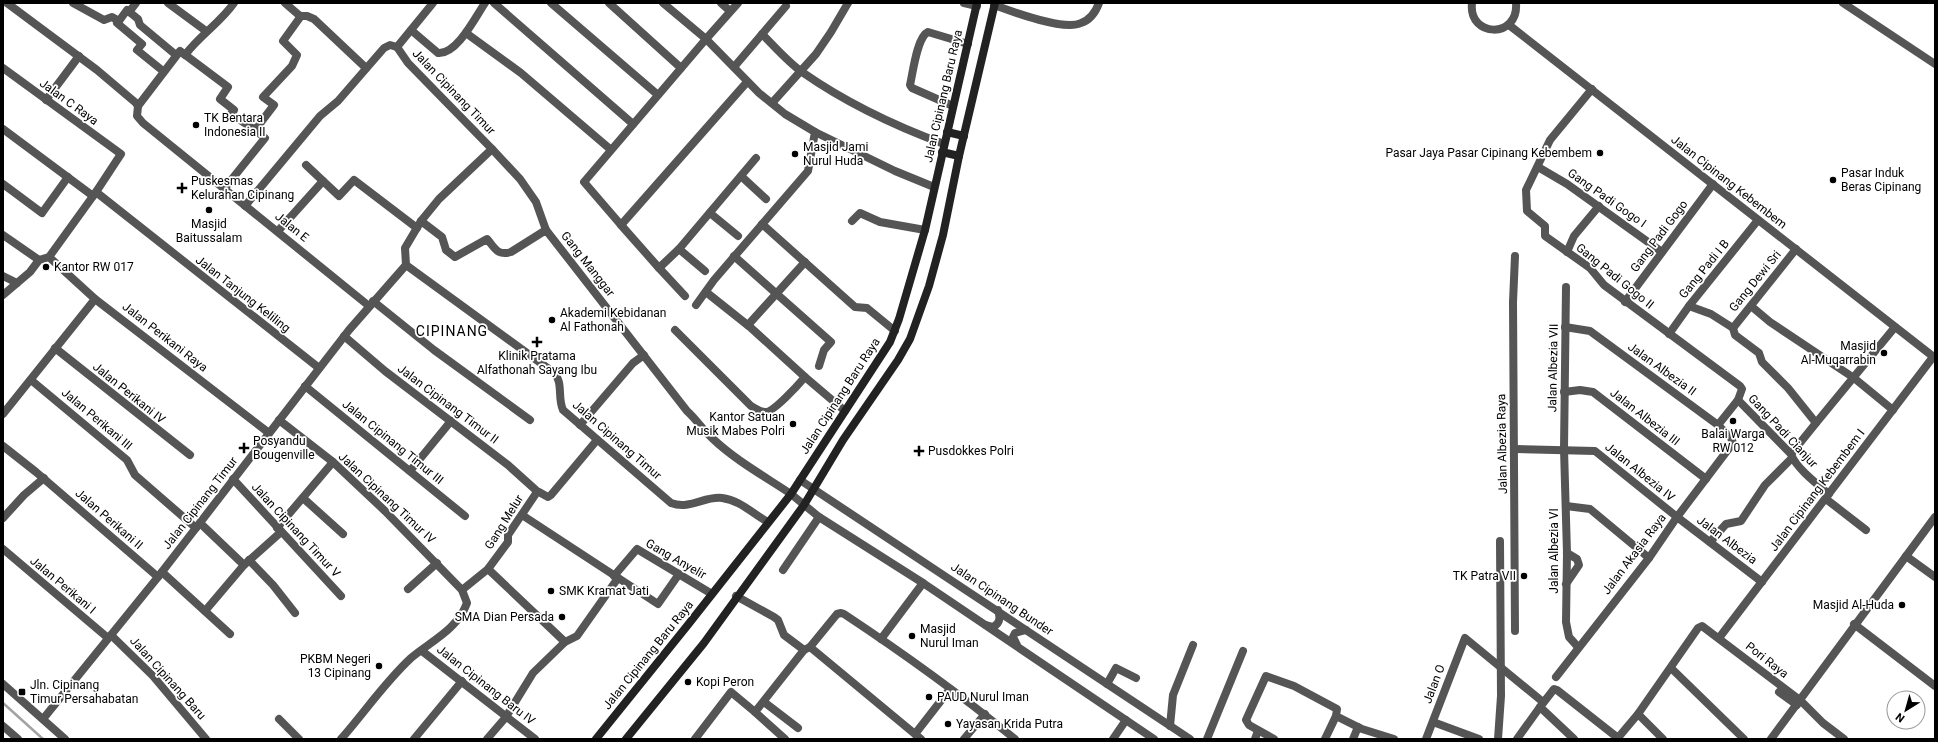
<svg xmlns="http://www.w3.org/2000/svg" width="1938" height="742" viewBox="0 0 1938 742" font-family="Roboto,sans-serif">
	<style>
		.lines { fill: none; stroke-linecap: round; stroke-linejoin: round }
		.stream { stroke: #a3a3a3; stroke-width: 2.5 }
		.minor { stroke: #555; stroke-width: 8 }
		.tertiary { stroke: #555; stroke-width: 8 }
		.secondary { stroke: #222; stroke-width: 8 }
		.poi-dot { fill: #000; stroke: #fff; stroke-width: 1.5 }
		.labels { text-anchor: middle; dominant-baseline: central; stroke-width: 3.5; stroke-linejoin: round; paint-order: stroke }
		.street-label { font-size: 12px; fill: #000; stroke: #fff }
		.poi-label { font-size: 12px; fill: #000; stroke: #fff; text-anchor: start }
		.quarter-label { font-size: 14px; letter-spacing: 1px; fill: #000; stroke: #fff }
	</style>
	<rect width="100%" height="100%" fill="#fff"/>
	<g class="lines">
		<polyline class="stream" points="3,703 43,739"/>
		<g class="minor">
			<polyline points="7,3 97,70 136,103 138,106 137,116 143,123 369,306"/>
			<polyline points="73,3 104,20 112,17 119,21 127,10 138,19 140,25 176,55"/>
			<polyline points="168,3 206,31"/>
			<polyline points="285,3 300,16 307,16 314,19 366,68"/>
			<polyline points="494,3 633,124"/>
			<polyline points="551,3 658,95"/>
			<polyline points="609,3 681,68"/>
			<polyline points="663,3 706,39 584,182 621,225 747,82"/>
			<polyline points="721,3 730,11"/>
			<polyline points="964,3 977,6"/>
			<path d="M994,5C1013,12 1064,31 1081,23C1090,20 1096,11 1099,3"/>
			<polyline points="129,12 136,3"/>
			<polyline points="119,21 117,23 142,44 137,50 163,71"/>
			<polyline points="1509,25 1935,358"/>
			<path d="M411,30L438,53C457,55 476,16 485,3"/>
			<polyline points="466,33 521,73 610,149"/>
			<path d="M762,34C775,47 788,62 802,72C845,102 895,126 944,144"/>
			<polyline points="397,47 433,3"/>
			<path d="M185,55C200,35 220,23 234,3"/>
			<polyline points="734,67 786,6"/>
			<polyline points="3,68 121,154 96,192 49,257 39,260 30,272 3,295"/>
			<polyline points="1592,89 1550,140 1526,190 1527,211 1545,226 1545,236 1590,268 1604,285 1740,386 1742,389 1738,400 1718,425"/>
			<polyline points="46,100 79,56"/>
			<polyline points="772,103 816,54 831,32 848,3"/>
			<polyline points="138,106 180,51 228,87 220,99 234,110 231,114 255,130"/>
			<path d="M953,106L912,88L910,85C913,72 917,37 928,32L968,44"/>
			<polyline points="3,129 93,196"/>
			<polyline points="815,132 895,171 934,187"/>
			<polyline points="492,149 520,179 536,202 546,230"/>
			<polyline points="306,165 339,196 354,180 417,228"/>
			<polyline points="1538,167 1567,184 1662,252"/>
			<polyline points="741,176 766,199"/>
			<polyline points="3,184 42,213 68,177"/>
			<polyline points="224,189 265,138 255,130 274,105 263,97 292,66 297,55 283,41 301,16"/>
			<polyline points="96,192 319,368"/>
			<polyline points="245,206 320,116 338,101 384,48 390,45 397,47"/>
			<polyline points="710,213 738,236"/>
			<path d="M421,221L442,237L446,250L455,257L487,239C495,248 497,256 511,252L546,230L687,411C696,419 703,430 712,438C735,460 764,476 791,494"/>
			<polyline points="852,221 860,213 880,222 925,230"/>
			<polyline points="762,224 855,307 867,308 895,331"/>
			<polyline points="621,225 659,268 679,249 756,158"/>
			<polyline points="278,231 323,181"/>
			<polyline points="3,235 39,260"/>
			<polyline points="679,249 705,271"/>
			<polyline points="1567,252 1574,236 1599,206"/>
			<polyline points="734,256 831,342 824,350 819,366"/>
			<polyline points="49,257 95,299 269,433"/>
			<path d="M406,265L553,372C564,382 557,397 563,410L671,503C690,510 704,496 722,498C740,500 753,514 768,522"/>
			<polyline points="659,268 685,296"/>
			<polyline points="3,276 17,283"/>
			<polyline points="1566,287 1564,449 1567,553 1566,622 1569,637 1578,647"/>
			<polyline points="706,292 750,327 805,377"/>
			<polyline points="373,301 434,350 530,420"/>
			<polyline points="1625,302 1713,184"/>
			<polyline points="696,305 714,280 808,171 815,132 785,114 759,93 706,39 738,3"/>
			<polyline points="1689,306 1711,314 1733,328 1735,335 1759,353 1762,362 1788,388 1816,423 1791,454"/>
			<polyline points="1751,306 1770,322 1854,378 1893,410"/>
			<polyline points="748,325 805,262"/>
			<polyline points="1733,328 1796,249"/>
			<path d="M675,330L751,406C755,408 760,412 765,412C773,413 799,384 805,377L845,411"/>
			<polyline points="1669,334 1689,306 1758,220"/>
			<polyline points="344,336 385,371 508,465 538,492"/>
			<polyline points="55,348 190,455"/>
			<polyline points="31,380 127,460 135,475 196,528"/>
			<polyline points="305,386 465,516"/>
			<polyline points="1564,392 1580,390 1593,392 1706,479"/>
			<path d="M1738,400L1791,454C1796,468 1817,484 1829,494"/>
			<polyline points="3,414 95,299"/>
			<path d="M279,420L333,462L385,511L462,590L467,603C457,630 431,641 411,658C385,682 364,713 341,739"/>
			<polyline points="1816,423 1895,327"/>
			<polyline points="580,425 633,363 644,355"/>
			<polyline points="3,446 36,472 158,577"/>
			<polyline points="1515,449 1595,451 1677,517 1762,582"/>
			<polyline points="410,471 451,421"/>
			<polyline points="233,479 341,596"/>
			<polyline points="303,498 343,534"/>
			<polyline points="1826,499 1866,530"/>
			<polyline points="1566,506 1590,509 1649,558"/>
			<polyline points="522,515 658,604 679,574"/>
			<polyline points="3,518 24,495 44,478"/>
			<polyline points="200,523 244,565"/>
			<polyline points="277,528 333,462"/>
			<polyline points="1710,542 1726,524 1741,521 1765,485 1792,458"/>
			<polyline points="3,549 108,638"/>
			<polyline points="1906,556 1935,577"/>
			<polyline points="249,560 273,585 295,613"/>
			<polyline points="488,569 565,642"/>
			<polyline points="783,570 819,517"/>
			<polyline points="162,572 230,634"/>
			<polyline points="614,576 637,549 712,594"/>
			<polyline points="1566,584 1579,565 1577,559 1567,553"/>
			<polyline points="408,589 437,563"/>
			<polyline points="462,590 488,569 508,542 508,535 537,492 539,492 548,497 551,495 597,440"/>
			<polyline points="736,596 774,617 778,620 784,635 804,650"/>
			<polyline points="205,611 244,565 281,532"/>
			<polyline points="1854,624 1935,686"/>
			<polyline points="1515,631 1513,302 1515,256"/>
			<polyline points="111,635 153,676 206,739"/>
			<polyline points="1719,638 1933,357"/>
			<polyline points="881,639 923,583"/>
			<polyline points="422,651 535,739"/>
			<polyline points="1671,668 1744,739"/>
			<polyline points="1556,677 1649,558 1677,517 1733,443 1731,438 1718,425 1590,331 1565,327"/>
			<polyline points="1107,684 1116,668 1136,678"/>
			<polyline points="1779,692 1797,705"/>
			<polyline points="764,702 798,728"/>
			<polyline points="1638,714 1663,739"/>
			<polyline points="43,719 158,577 349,330 406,265 405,248 421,221 439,199 492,149 408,63 397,47"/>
			<polyline points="279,719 299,739"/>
			<polyline points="1433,722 1479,739"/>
			<polyline points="1170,726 1173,695 1193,645"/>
			<polyline points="915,734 950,689"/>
			<polyline points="414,739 462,681"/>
			<polyline points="487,739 506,717 533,673 565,642 577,636 618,578"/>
			<polyline points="695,739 731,692 755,712"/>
			<polyline points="785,739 755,712 804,650 810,647"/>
			<path d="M921,739L810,647L837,614L841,613L844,614C903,653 961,695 1015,739"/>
			<polyline points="964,739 985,714"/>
			<polyline points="1113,739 1126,720"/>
			<polyline points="1207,739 1243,651"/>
			<polyline points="1255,739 1258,731"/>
			<polyline points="1274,739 1249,725 1246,720 1266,676 1294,686 1337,709 1336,716 1362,729 1394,739"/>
			<polyline points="1325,739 1336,716"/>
			<polyline points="1353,739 1358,727"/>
			<polyline points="1426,739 1465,638 1543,702"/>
			<polyline points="1498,739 1501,696 1500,541"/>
			<polyline points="1517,739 1540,707"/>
			<polyline points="1574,739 1540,707 1554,689 1557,690 1618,738"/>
			<polyline points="1617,739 1638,714 1698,628 1702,626 1801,701 1823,723 1844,739"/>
			<polyline points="1771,739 1935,517"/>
		</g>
		<g class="tertiary">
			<path d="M1472,3C1468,38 1519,39 1516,3"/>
			<polyline points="1843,3 1935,64"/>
			<polyline points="800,480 1190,739"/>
			<polyline points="791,494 819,517 923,583 1154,739"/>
			<path d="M986,625L993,627C1001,623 1000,617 998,610"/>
			<polyline points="1017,645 1013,637 1015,633 1026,630"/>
			<polyline points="3,684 65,739"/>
			<polyline points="3,726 18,739"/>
		</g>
		<g class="secondary">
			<polyline points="947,132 964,136"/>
			<polyline points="942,152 959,156"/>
			<polyline points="596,739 687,626 791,494 890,342 899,319 925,230 977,3"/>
			<polyline points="626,739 704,643 804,505 843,440 898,360 910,339 929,286 943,235 959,156 995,3"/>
		</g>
	</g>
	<g class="poi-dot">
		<circle cx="196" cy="125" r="4"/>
		<circle cx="1600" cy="153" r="4"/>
		<circle cx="795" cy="154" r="4"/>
		<circle cx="1833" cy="180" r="4"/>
		<path d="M180 182h4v4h4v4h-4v4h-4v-4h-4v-4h4z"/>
		<circle cx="209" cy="210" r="4"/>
		<circle cx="46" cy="267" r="4"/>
		<circle cx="552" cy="320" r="4"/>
		<path d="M535 336h4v4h4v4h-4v4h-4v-4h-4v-4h4z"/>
		<circle cx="1884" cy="353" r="4"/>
		<circle cx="1733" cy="421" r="4"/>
		<circle cx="793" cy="424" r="4"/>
		<path d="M242 442h4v4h4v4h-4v4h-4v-4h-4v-4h4z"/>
		<path d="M917 445h4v4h4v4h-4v4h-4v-4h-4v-4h4z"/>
		<circle cx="1524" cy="576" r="4"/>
		<circle cx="551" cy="591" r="4"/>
		<circle cx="1902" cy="605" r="4"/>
		<circle cx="562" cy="617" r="4"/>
		<circle cx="912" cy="636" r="4"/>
		<circle cx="379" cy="666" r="4"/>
		<circle cx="688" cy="682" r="4"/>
		<rect x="18" y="688" width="8" height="8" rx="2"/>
		<circle cx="929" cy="697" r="4"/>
		<circle cx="948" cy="724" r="4"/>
	</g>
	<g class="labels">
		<g class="street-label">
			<text transform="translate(454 92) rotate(46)">Jalan Cipinang Timur</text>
			<text transform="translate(943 96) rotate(-77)">Jalan Cipinang Baru Raya</text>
			<text transform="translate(69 102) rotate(36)">Jalan C Raya</text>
			<text transform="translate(1729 182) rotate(38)">Jalan Cipinang Kebembem</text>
			<text transform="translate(1607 198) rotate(35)">Gang Padi Gogo I</text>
			<text transform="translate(292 227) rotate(39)">Jalan E</text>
			<text transform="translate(1659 236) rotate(-53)">Gang Padi Gogo</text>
			<text transform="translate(588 264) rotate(52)">Gang Manggar</text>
			<text transform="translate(1704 269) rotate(-51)">Gang Padi I B</text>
			<text transform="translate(1615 276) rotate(39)">Gang Padi Gogo II</text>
			<text transform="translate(1755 281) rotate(-51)">Gang Dewi Sri</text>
			<text transform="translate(243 294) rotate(38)">Jalan Tanjung Keliling</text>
			<text transform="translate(165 337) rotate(38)">Jalan Perikani Raya</text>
			<text transform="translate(1553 368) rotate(-89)">Jalan Albezia VII</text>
			<text transform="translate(1662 369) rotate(36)">Jalan Albezia II</text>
			<text transform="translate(129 393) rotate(39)">Jalan Perikani IV</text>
			<text transform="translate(840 396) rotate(-57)">Jalan Cipinang Baru Raya</text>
			<text transform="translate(448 404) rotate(37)">Jalan Cipinang Timur II</text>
			<text transform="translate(1645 417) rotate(38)">Jalan Albezia III</text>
			<text transform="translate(97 419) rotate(40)">Jalan Perikani III</text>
			<text transform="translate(1783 431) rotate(47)">Gang Padi Cianjur</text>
			<text transform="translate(617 440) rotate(41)">Jalan Cipinang Timur</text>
			<text transform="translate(393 442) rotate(39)">Jalan Cipinang Timur III</text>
			<text transform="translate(1502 444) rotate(-91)">Jalan Albezia Raya</text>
			<text transform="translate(1640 472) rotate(39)">Jalan Albezia IV</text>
			<text transform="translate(1817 490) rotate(-53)">Jalan Cipinang Kebembem I</text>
			<text transform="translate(387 498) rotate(43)">Jalan Cipinang Timur IV</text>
			<text transform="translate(200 503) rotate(-52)">Jalan Cipinang Timur</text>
			<text transform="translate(109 519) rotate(41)">Jalan Perikani II</text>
			<text transform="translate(504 522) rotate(-58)">Gang Melur</text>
			<text transform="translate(296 530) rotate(47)">Jalan Cipinang Timur V</text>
			<text transform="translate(1727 540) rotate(37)">Jalan Albezia</text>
			<text transform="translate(1554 551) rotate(-90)">Jalan Albezia VI</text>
			<text transform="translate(1634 554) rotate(-53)">Jalan Akasia Raya</text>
			<text transform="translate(676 559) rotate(30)">Gang Anyelir</text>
			<text transform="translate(63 585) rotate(40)">Jalan Perikani I</text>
			<text transform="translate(1002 599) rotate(34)">Jalan Cipinang Bunder</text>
			<text transform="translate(648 655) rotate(-51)">Jalan Cipinang Baru Raya</text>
			<text transform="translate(1767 660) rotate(38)">Pori Raya</text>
			<text transform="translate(168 678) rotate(48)">Jalan Cipinang Baru</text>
			<text transform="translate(1434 684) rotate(-69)">Jalan O</text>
			<text transform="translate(486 685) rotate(38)">Jalan Cipinang Baru IV</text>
		</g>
		<g class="poi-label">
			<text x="204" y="118">TK Bentara<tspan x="204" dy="14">Indonesia II</tspan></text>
			<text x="803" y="147">Masjid Jami<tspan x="803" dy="14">Nurul Huda</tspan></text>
			<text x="1592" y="153" text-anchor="end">Pasar Jaya Pasar Cipinang Kebembem</text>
			<text x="1841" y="173">Pasar Induk<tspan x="1841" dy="14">Beras Cipinang</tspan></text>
			<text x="191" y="181">Puskesmas<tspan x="191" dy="14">Kelurahan Cipinang</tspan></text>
			<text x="209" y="224" text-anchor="middle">Masjid<tspan x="209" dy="14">Baitussalam</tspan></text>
			<text x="54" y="267">Kantor RW 017</text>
			<text x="560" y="313">Akademi Kebidanan<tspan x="560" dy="14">Al Fathonah</tspan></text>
			<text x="1876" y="346" text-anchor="end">Masjid<tspan x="1876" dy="14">Al-Muqarrabin</tspan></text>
			<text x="537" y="356" text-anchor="middle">Klinik Pratama<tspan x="537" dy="14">Alfathonah Sayang Ibu</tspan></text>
			<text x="785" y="417" text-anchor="end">Kantor Satuan<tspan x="785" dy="14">Musik Mabes Polri</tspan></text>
			<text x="1733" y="434" text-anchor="middle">Balai Warga<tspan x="1733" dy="14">RW 012</tspan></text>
			<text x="253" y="441">Posyandu<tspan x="253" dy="14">Bougenville</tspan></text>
			<text x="928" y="451">Pusdokkes Polri</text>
			<text x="1516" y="576" text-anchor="end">TK Patra VII</text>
			<text x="559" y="591">SMK Kramat Jati</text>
			<text x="1894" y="605" text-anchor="end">Masjid Al-Huda</text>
			<text x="554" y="617" text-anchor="end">SMA Dian Persada</text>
			<text x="920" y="629">Masjid<tspan x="920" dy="14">Nurul Iman</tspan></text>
			<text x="371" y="659" text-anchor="end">PKBM Negeri<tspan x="371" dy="14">13 Cipinang</tspan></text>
			<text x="696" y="682">Kopi Peron</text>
			<text x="30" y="685">Jln. Cipinang<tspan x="30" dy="14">Timur Persahabatan</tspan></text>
			<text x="937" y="697">PAUD Nurul Iman</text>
			<text x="956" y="724">Yayasan Krida Putra</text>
		</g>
		<g class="quarter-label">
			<text x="452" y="331">CIPINANG</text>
		</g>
	</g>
	<rect width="1938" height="742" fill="none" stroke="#000000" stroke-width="8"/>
	<g transform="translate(1906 710) rotate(217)"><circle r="19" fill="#ffffff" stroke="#999999"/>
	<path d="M0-3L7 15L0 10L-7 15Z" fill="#000000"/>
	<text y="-6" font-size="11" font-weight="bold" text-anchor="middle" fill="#000000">N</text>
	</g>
</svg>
